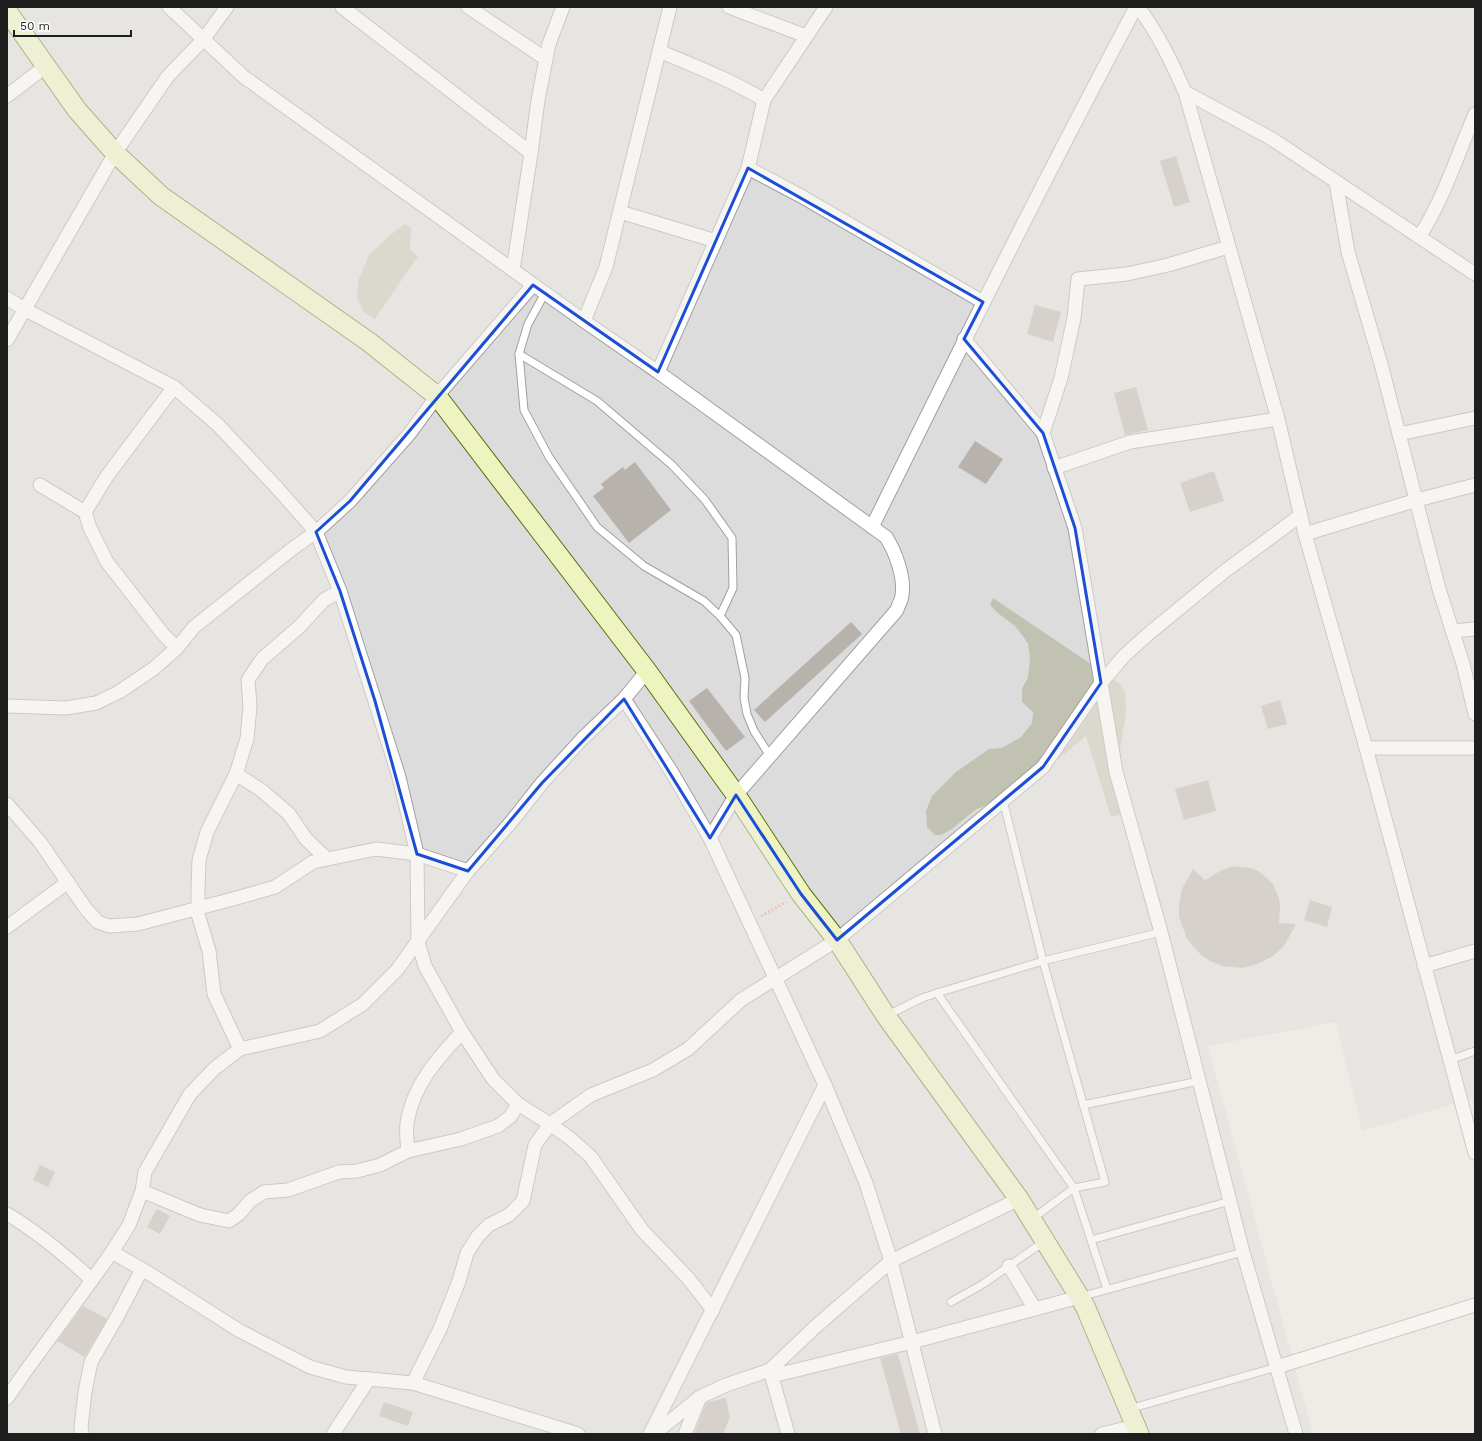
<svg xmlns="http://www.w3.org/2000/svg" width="1482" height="1441" viewBox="0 0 1482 1441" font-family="'Work Sans',sans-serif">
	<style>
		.residential { fill: #dddcdc }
		.construction { fill: #c2c2b2 }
		.building { fill: #b8b2ac }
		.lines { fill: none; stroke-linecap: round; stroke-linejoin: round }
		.lane-casing { stroke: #a0a0a0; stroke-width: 9 }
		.street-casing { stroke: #a0a0a0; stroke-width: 15 }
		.secondary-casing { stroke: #5d6d0f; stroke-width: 21 }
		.path { stroke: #ed8b79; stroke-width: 2.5; stroke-dasharray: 2 2; stroke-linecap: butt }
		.lane { stroke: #fff; stroke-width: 7 }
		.street { stroke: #fff; stroke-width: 13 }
		.secondary { stroke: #eef4bf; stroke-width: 19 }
		.marked { fill: none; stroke: #1d4ed8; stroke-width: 3; stroke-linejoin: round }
	</style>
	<rect width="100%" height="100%" fill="#efece6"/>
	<polygon class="residential" points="7,7 1475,7 1475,1114 1471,1099 1362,1131 1336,1022 1208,1046 1313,1434 7,1434"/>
	<g class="construction">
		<polygon points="405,224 411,228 410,249 418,256 375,319 363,311 357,298 358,281 369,255 389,236"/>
		<polygon points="993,598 1119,683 1125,692 1126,704 1125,721 1118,762 1121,815 1111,817 1086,736 1002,806 986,805 975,810 952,829 941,835 935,835 927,827 926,811 932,796 956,772 989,749 1002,748 1021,737 1032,723 1033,712 1022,702 1022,689 1028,677 1030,658 1028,643 1015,626 999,614 990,605"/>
	</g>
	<g class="building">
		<polygon points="1176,156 1190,202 1174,207 1160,161"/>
		<polygon points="1035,305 1061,312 1053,342 1027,334"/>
		<polygon points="1136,387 1148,430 1125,435 1114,393"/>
		<polygon points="975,441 1003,459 986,484 958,467"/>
		<polygon points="635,462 671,510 629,543 593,496 604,488 601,484 623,467 625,470"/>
		<polygon points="1214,471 1224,501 1190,512 1180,483"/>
		<polygon points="851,622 862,634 765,722 754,710"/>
		<polygon points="707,688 745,737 726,751 689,701"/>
		<polygon points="1280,700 1287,724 1268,729 1261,706"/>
		<polygon points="1208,780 1216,811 1184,820 1175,789"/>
		<polygon points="1232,866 1251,868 1258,871 1268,879 1273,884 1279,898 1280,907 1279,923 1296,924 1284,946 1273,956 1257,964 1243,968 1223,966 1210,961 1201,955 1187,939 1179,917 1179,906 1182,889 1193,869 1205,880 1220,871"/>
		<polygon points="1310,900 1332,907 1327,927 1304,920"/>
		<polygon points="40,1165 55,1172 48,1187 33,1180"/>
		<polygon points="157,1209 170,1216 160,1234 147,1227"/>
		<polygon points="83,1306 107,1319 85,1357 57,1341"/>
		<polygon points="898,1354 920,1434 901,1434 880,1358"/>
		<polygon points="726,1398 730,1417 723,1434 694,1434 706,1403 712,1401"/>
		<polygon points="384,1402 413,1412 408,1426 379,1416"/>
	</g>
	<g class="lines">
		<g class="lane-casing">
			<g id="lane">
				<polyline points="545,293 528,324 519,354 524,410 549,457 597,527 644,566 704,601 720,616 736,635 745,678 744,698 747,714 754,731 770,756"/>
				<polyline points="519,354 597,401 672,465 705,500 732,538 733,588 720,616"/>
				<polyline points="1003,800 1043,961 1105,1182 1074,1188 1032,1219"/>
				<polyline points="937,993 1074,1188 1107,1289"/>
				<polyline points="886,1016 922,998 937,993 1043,961 1161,932"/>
				<polyline points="1450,1060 1475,1051"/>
				<polyline points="1083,1105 1199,1081"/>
				<polyline points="1091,1240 1230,1201"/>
				<polyline points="1080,1297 1243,1252"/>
				<polyline points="951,1302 983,1284 1045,1241"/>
				<polyline points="1129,1409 1277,1367"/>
			</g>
		</g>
		<g class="street-casing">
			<g id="street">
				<path d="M169,7L244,77L584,321L658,372L886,537C895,551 905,577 902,595C902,600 898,605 897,610L736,795L710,838L825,1085L866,1183L891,1261L935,1434"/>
				<polyline points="342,7 531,153"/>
				<polyline points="468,7 546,59"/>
				<polyline points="729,7 806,36"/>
				<path d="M1138,7C1158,33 1172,63 1185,92L1278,419L1305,534L1366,748L1475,1153"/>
				<path d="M659,51C695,66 731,80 764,100"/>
				<polyline points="1185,92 1272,139 1475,274"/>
				<polyline points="7,96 46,66"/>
				<polyline points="748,168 801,196 983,302"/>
				<polyline points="1336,182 1348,252 1381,364 1439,589 1463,664 1475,714"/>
				<polyline points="620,212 716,241"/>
				<path d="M1419,237C1444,199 1457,155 1475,114"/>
				<polyline points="513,270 531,153 538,100 546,59 549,44 563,7"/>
				<polyline points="7,298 24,309 174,387 218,425 279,490 316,532 340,591 399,777 417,854 418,942 425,966 462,1032 493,1079 518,1104 550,1124 571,1139 591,1157 642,1230 688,1278 713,1310"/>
				<polyline points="584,321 606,267 670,7"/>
				<polyline points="964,339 1043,433 1075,528 1116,772 1161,932 1243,1252 1296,1434"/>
				<polyline points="7,340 115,153 168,76 203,40 227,7"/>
				<polyline points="658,372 748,168 764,100 826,7"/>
				<polyline points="1043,433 1061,378 1074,318 1078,279 1127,274 1168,265 1228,247"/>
				<polyline points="1399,434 1475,418"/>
				<polyline points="1054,468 1130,442 1278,419"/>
				<polyline points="40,485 85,512 90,528 107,562 163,634 177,648"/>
				<polyline points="85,512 107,476 174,387"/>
				<path d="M872,527C958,353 1044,179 1136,7"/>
				<polyline points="1305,534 1417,500 1475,485"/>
				<polyline points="1452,631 1475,629"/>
				<polyline points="624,699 671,771 710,838"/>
				<polyline points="7,706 66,708 96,703 119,692 153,669 177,648 194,627 292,549 316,532 350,501 410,433 437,396 533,285"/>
				<polyline points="1366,748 1475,748"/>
				<polyline points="236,774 261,790 289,814 306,839 327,859"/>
				<polyline points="7,804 40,842 86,909 98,922 109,926 138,924 233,899 275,887 313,862 376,849 417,854 468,871"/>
				<polyline points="7,927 68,882"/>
				<polyline points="1424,966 1475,951"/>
				<polyline points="240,1049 214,994 209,951 198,914 198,889 199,860 207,832 236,774 247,739 250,706 248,680 262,659 299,627 324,600 340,591"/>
				<path d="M408,1151C407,1142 406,1132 407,1123C413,1085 437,1059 462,1032"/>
				<polyline points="142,1191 200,1215 229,1221 239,1214 250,1201 264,1192 288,1190 339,1172 357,1171 380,1165 408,1151 461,1139 498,1126 510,1117 518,1104"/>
				<path d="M7,1214C38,1232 66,1256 92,1280"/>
				<polyline points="112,1252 150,1274 240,1331 310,1367 346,1377 413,1383 578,1434"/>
				<polyline points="1035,1309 1079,1297"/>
				<polyline points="1277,1367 1475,1305"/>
				<polyline points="770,1370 788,1434"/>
				<polyline points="772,1376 912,1342 1035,1309 1009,1266"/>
				<polyline points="413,1383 440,1329 459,1281 467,1253 478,1236 489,1225 509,1215 523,1201 535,1145 550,1124 591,1095 653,1070 688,1049 741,1000 837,940 1043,767 1101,683 1124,656 1147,635 1225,571 1301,515"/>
				<polyline points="7,1398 25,1372 92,1280 112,1252 129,1225 142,1191 145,1172 190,1094 215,1068 240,1049 320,1031 363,1004 397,970 468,871 512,821 542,783 582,739 624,699 647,671"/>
				<polyline points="82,1434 81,1427 85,1392 91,1362 117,1317 142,1269"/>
				<polyline points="333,1434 369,1379"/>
				<polyline points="650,1434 825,1085"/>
				<polyline points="654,1434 700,1397 726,1385 770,1370 814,1328 891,1261 1019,1199"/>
				<polyline points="685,1434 700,1397"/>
				<polyline points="1102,1434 1135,1426"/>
			</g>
		</g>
		<g class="secondary-casing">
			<polyline id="secondary" points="7,11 77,110 115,153 161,196 369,342 437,396 647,671 736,795 801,894 837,940 886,1016 1019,1199 1085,1306 1139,1434"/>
		</g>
		<polyline class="path" points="761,916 786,902"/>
		<use href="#lane" class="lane"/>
		<use href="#street" class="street"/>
		<use href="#secondary" class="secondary"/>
	</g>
	<path d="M0 0H1482V1441H0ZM748,168L983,302L964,339L1043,433L1075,528L1101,683L1043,767L837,940L801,894L736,795L710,838L624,699L542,783L468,871L417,854L375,701L340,591L316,532L350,501L533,285L658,372Z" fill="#efece6" fill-opacity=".55" fill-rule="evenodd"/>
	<path class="marked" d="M748,168L983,302L964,339L1043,433L1075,528L1101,683L1043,767L837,940L801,894L736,795L710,838L624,699L542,783L468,871L417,854L375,701L340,591L316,532L350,501L533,285L658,372Z"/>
	<rect width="1482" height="1441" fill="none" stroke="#1f1f1f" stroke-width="16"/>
	<path d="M14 30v6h117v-6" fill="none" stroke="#1f1f1f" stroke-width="2"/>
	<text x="20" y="30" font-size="12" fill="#1f1f1f" stroke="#ffffff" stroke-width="3" paint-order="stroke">50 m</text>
</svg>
